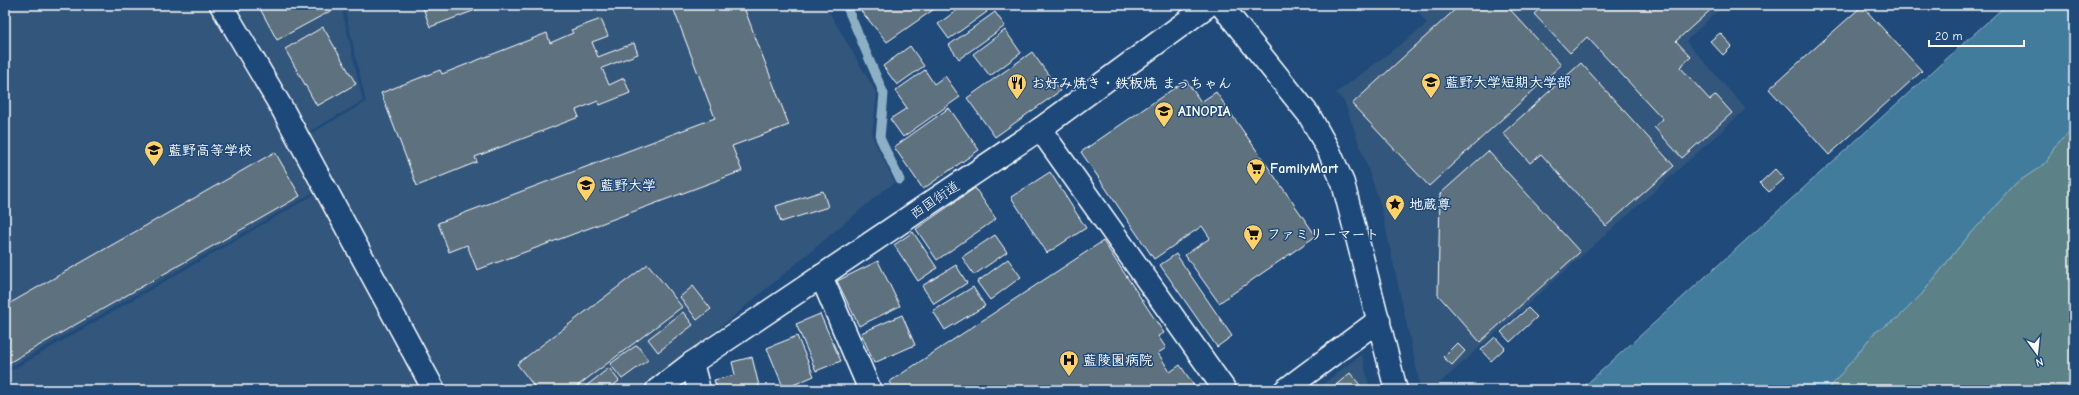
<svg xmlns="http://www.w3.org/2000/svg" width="2079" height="395" viewBox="0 0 2079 395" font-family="'Comic Neue','Klee One',sans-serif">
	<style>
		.built { fill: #32567c }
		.green { fill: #5b8187; stroke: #adc0c3 }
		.water { fill: #427b9d; stroke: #8eb0c4 }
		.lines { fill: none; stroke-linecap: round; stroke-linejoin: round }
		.stream { stroke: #8eb0c4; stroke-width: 9 }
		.building { fill: #5d717f; stroke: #fff }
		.minor-casing { stroke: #fff; stroke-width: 25 }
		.minor { stroke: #1f4a7a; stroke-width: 22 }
		.labels { text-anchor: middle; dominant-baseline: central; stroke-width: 3; stroke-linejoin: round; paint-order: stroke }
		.poi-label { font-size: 14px; font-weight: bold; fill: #fff; stroke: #1f4a7a; text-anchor: start }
		.street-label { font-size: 14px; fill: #fff; stroke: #1f4a7a }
	</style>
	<rect width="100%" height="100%" fill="#1f4a7a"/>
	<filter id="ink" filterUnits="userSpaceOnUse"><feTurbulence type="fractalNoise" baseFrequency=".025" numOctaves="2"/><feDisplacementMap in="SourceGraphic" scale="8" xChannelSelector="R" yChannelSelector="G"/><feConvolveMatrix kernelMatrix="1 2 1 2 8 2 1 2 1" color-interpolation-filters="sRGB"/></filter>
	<g filter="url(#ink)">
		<g class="built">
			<polygon points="5,5 341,5 363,101 289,143 316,191 5,370"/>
			<polygon points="344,5 825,5 877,94 872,136 895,183 884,190 728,321 640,390 5,390 5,374 322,190 296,142 366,102"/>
			<polygon points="1413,5 1724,5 1686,41 1746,109 1432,390 1421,390 1380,203 1344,101 1336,93 1427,24"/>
			<polygon points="1362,354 1370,390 1315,390"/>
		</g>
		<polygon class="green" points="2074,128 2074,390 1828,390 1874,333 1899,317 1921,295 1959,247 2015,184 2046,163 2054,147"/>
		<polygon class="water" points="2006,5 2074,5 2074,128 2054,147 2046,163 2015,184 1959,247 1921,295 1899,317 1874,333 1828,390 1580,390"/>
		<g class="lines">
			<polyline class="stream" points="846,5 884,94 880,138 900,180"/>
		</g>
		<g class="building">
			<polygon points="258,5 334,5 336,8 277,40"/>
			<polygon points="422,5 489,5 430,27"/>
			<polygon points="672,5 743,5 789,125 732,146 742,171 477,270 467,245 449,252 438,223 715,118"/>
			<polygon points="856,5 940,5 887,42"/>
			<polygon points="964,5 983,5 987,12 949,39 938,24"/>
			<polygon points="1460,5 1506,5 1561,65 1429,186 1352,104"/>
			<polygon points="1544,5 1627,5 1631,9 1636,5 1716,5 1676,41 1691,57 1680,67 1710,100 1716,95 1732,113 1682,158 1654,127 1663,119 1587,37 1570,53 1534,14"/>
			<polygon points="1862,6 1922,71 1829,155 1769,89"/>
			<polygon points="995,12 1005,26 959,59 949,45"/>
			<polygon points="601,19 608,36 592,42 598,57 634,43 638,54 602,68 609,85 624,78 630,93 600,105 598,101 576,110 579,117 475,157 477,162 417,186 381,93 440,70 442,74 547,33 550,43 573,33 571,30"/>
			<polygon points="323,27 356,84 317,106 285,49"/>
			<polygon points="1005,30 1021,53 990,76 973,54"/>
			<polygon points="1720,33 1732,46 1723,55 1710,41"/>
			<polygon points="910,46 924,66 897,85 883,66"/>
			<polygon points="1032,52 1060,91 995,137 967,98"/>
			<polygon points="1581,63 1674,166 1606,226 1541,154 1530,163 1503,133"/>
			<polygon points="925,70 934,84 945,76 960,97 903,137 890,119 907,108 895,91"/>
			<polygon points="1186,80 1201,102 1216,92 1316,236 1219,303 1185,255 1210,238 1202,226 1154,259 1081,152"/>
			<polygon points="949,108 979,150 923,189 894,147"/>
			<polygon points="1488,151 1580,252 1480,342 1438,295 1440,194"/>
			<polygon points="275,152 300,196 5,365 5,306"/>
			<polygon points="1775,169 1784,179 1769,192 1760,183"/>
			<polygon points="1050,172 1086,228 1047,253 1011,197"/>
			<polygon points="975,188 996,219 937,260 916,229"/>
			<polygon points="823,191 828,207 781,222 776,206"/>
			<polygon points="913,232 937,268 918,281 894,245"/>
			<polygon points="995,235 1007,252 974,275 962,257"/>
			<polygon points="1103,241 1164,333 1158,336 1166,348 1158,353 1170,372 1180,365 1197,390 895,390 889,382"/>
			<polygon points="1176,254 1232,336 1217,347 1160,265"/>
			<polygon points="1008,259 1021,277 990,300 977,282"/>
			<polygon points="878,261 900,306 859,326 837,281"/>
			<polygon points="648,264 682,307 572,390 537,390 517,364"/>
			<polygon points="956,265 967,283 934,304 922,286"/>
			<polygon points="693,286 711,309 697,320 680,297"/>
			<polygon points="973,287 985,306 945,330 933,311"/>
			<polygon points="1528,308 1537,317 1510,342 1501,332"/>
			<polygon points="683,312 693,325 658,352 648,339"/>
			<polygon points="820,314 841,361 816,371 796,324"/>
			<polygon points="902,315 915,345 874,363 861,333"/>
			<polygon points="797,336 814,376 784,389 767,348"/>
			<polygon points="1495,337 1505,348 1491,361 1481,350"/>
			<polygon points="1457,343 1465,351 1452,365 1443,357"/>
			<polygon points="637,345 648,360 622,379 610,364"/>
			<polygon points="752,357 760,390 717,390 714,380 735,375 732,362"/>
			<polygon points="609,368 619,381 607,390 581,390"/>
			<polygon points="1350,373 1364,390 1330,390"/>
		</g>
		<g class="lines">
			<g class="minor-casing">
				<g id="minor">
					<polyline points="221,5 283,110 434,390"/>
					<polyline points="1221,5 1309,115 1329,151 1343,183 1396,390"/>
					<polyline points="1040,129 1225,390"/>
					<polyline points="821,276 870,390"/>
					<polyline points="692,363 699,390"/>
					<polyline points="657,390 692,363 1040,129 1209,5"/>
					<polyline points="1285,390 1379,320"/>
				</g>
			</g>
			<use href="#minor" class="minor"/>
		</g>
	</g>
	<defs>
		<g id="university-pin" transform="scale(1)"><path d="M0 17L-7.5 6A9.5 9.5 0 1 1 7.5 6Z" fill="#ffd166" stroke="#1f4a7a"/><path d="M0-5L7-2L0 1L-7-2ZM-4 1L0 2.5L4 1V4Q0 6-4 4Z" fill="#111"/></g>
		<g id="restaurant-pin" transform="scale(1)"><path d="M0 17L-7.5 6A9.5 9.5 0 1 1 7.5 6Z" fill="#ffd166" stroke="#1f4a7a"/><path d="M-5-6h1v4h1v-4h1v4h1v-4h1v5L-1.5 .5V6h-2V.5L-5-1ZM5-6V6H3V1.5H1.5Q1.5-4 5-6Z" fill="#111"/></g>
		<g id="school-pin" transform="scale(1)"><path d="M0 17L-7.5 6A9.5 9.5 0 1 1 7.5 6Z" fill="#ffd166" stroke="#1f4a7a"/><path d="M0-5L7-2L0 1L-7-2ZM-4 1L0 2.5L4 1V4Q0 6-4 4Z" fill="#111"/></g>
		<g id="supermarket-pin" transform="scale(1)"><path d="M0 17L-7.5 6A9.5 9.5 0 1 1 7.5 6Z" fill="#ffd166" stroke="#1f4a7a"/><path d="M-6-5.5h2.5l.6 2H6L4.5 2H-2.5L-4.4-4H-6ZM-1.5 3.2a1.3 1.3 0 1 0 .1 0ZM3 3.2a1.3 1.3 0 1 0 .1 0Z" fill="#111"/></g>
		<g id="sight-pin" transform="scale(1)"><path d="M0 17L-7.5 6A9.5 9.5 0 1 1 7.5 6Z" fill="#ffd166" stroke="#1f4a7a"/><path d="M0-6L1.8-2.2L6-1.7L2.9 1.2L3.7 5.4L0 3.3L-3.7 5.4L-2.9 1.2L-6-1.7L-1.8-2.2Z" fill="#111"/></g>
		<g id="hospital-pin" transform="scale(1)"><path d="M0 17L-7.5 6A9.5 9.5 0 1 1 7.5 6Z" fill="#ffd166" stroke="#1f4a7a"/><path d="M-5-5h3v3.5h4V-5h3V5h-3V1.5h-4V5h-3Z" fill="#111"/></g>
	</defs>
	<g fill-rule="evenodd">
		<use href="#university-pin" x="1431" y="82"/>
		<use href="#restaurant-pin" x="1017" y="83"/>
		<use href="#school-pin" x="1164" y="111"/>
		<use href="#school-pin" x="154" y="150"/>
		<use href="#supermarket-pin" x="1256" y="168"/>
		<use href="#university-pin" x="586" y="185"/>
		<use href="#sight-pin" x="1395" y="204"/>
		<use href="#supermarket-pin" x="1253" y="234"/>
		<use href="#hospital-pin" x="1069" y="360"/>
	</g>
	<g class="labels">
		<g class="poi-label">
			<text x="1445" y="82">藍野大学短期大学部</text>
			<text x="1031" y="83">お好み焼き・鉄板焼 まっちゃん</text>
			<text x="1178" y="111">AINOPIA</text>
			<text x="168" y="150">藍野高等学校</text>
			<text x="1270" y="168">FamilyMart</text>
			<text x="600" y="185">藍野大学</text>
			<text x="1409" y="204">地蔵尊</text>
			<text x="1267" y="234">ファミリーマート</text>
			<text x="1083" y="360">藍陵園病院</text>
		</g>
		<g class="street-label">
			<text transform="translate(935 200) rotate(-34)">西国街道</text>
		</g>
	</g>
	<rect width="2079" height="395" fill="none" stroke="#1f4a7a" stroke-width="20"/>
	<rect x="10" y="10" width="2059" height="375" fill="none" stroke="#fff" stroke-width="1.5" filter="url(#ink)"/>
	<g transform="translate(2037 353) rotate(165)" stroke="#1f4a7a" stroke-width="3" paint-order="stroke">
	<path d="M0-3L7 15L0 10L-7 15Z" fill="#ffffff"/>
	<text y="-6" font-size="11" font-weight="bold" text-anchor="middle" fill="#ffffff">N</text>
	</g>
	<path d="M1929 40v6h95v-6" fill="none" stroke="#ffffff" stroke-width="2"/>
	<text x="1935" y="40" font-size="12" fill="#ffffff" stroke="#1f4a7a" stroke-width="3" paint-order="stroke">20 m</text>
</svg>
